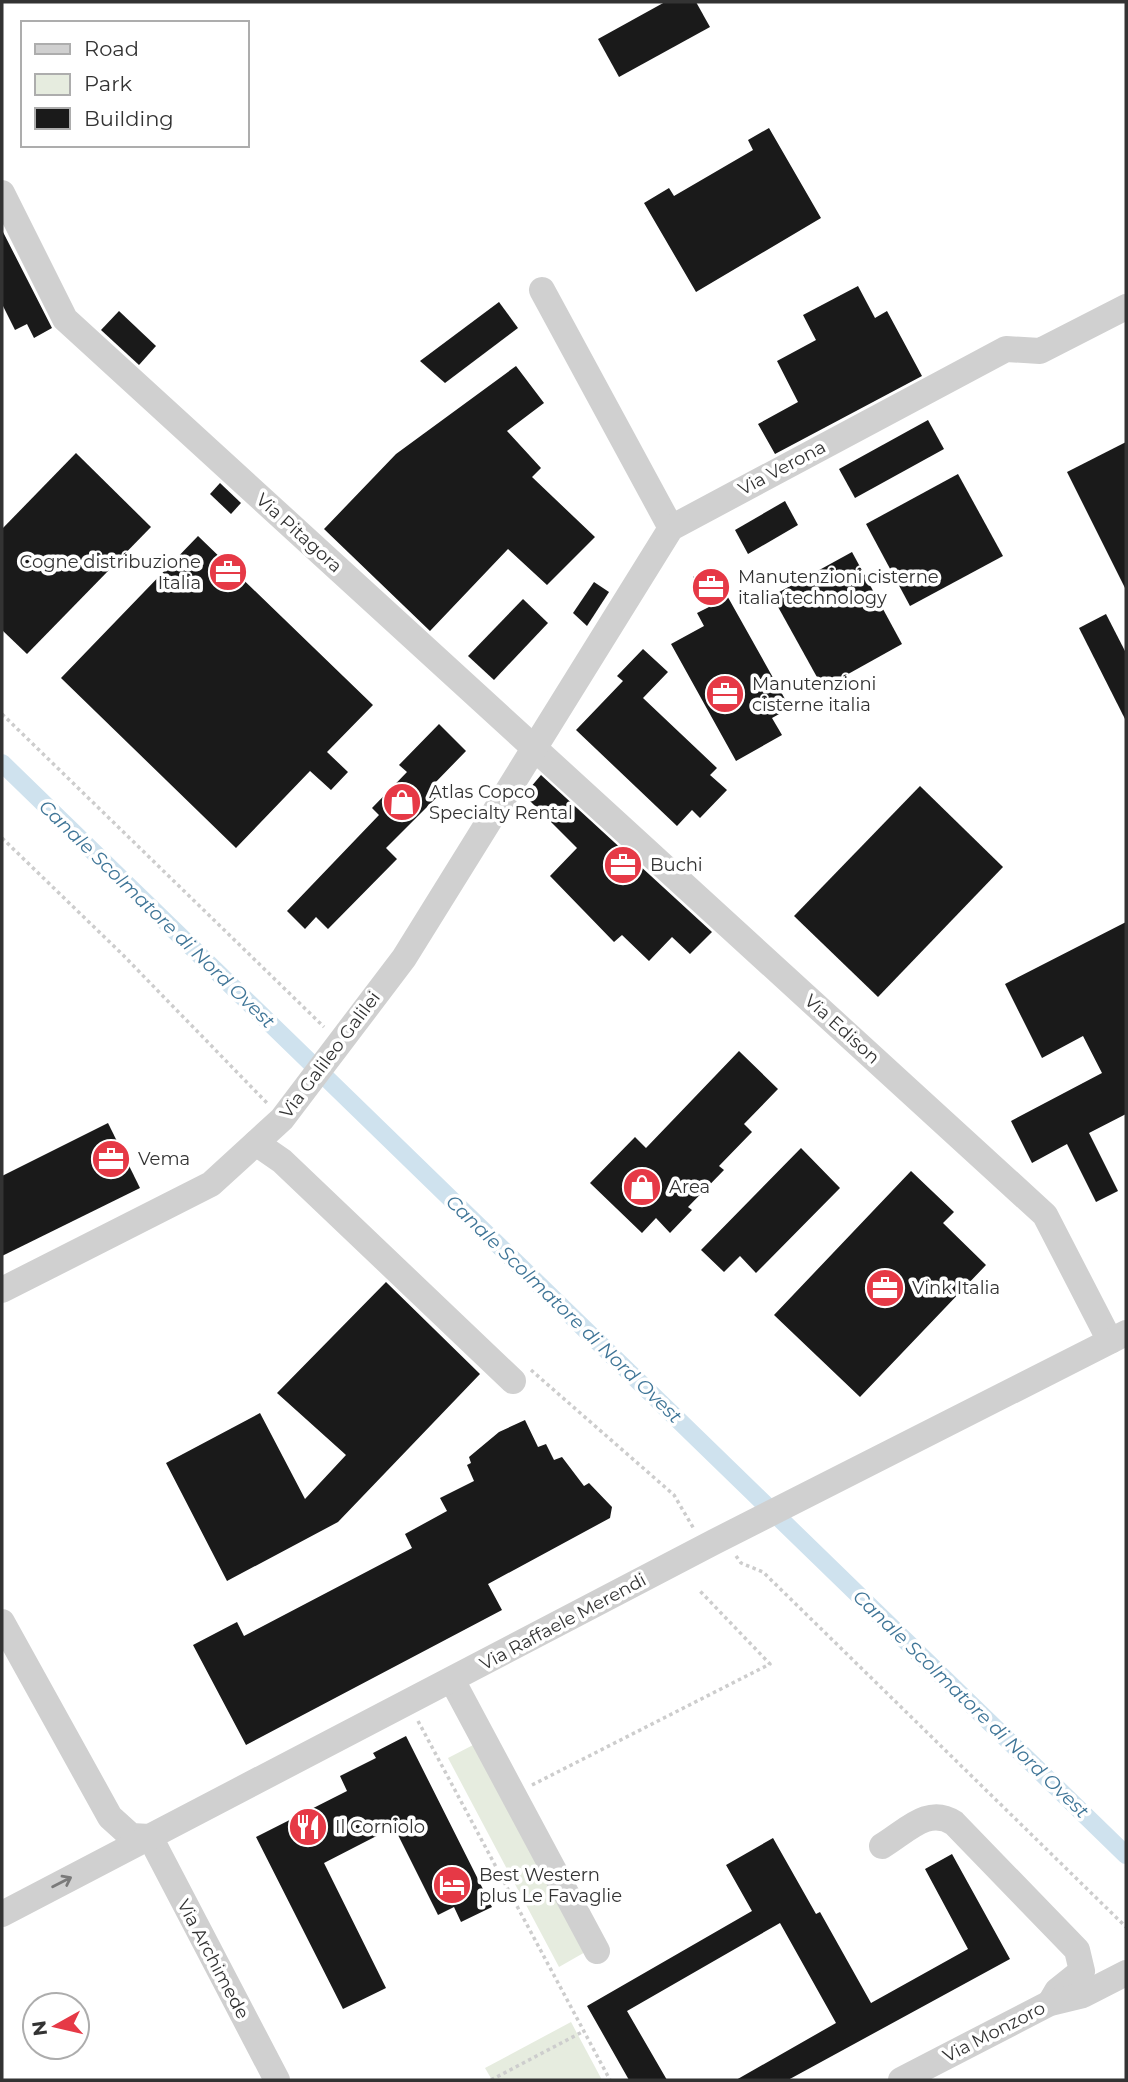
<svg xmlns="http://www.w3.org/2000/svg" width="1128" height="2082" viewBox="0 0 1128 2082" font-family="Montserrat,sans-serif">
	<style>
		.green { fill: #e6ecdf }
		.lines { fill: none; stroke-linecap: round; stroke-linejoin: round }
		.canal { stroke: #cfe2ee; stroke-width: 18 }
		.building { fill: #1a1a1a }
		.path { stroke: #cdcdcd; stroke-width: 3.5; stroke-dasharray: 3.5 3.5; stroke-linecap: butt }
		.minor { stroke: #d0d0d0; stroke-width: 26 }
		.oneway { stroke: #7a7a7a }
		.labels { text-anchor: middle; dominant-baseline: central; stroke-width: 7; stroke-linejoin: round; paint-order: stroke }
		.street-label { font-size: 18px; fill: #333; stroke: #fff }
		.poi-label { font-size: 18px; fill: #333; stroke: #fff; text-anchor: start }
		.water-label { font-size: 19px; font-style: italic; fill: #3f7597; stroke: #fff }
	</style>
	<rect width="100%" height="100%" fill="#fff"/>
	<g class="green">
		<polygon points="477,1743 587,1951 559,1967 448,1758"/>
		<polygon points="571,2022 602,2080 492,2080 485,2068"/>
	</g>
	<g class="lines">
		<polyline class="canal" points="2,763 1126,1855"/>
	</g>
	<g class="building">
		<polygon points="665,2 696,2 710,27 619,77 598,39"/>
		<polygon points="769,128 821,218 696,292 644,203 669,188 674,196 753,150 748,140"/>
		<polygon points="2,230 52,328 34,338 27,324 15,330 2,304"/>
		<polygon points="858,286 875,318 887,311 922,376 775,454 758,424 798,402 777,361 816,340 803,315"/>
		<polygon points="499,302 518,328 445,383 420,361"/>
		<polygon points="119,311 156,346 139,365 101,330"/>
		<polygon points="516,366 544,403 507,431 541,468 532,477 595,537 547,585 508,549 430,631 324,529 396,454"/>
		<polygon points="928,420 944,449 855,498 839,469"/>
		<polygon points="1126,442 1126,590 1067,472"/>
		<polygon points="76,453 151,527 27,654 2,630 2,529"/>
		<polygon points="958,474 1003,556 910,606 866,524"/>
		<polygon points="220,483 241,503 231,514 210,494"/>
		<polygon points="785,501 798,525 748,554 735,530"/>
		<polygon points="198,536 373,705 327,752 348,772 331,790 310,771 236,848 61,678"/>
		<polygon points="852,552 902,644 823,688 772,596"/>
		<polygon points="711,567 790,708 772,718 782,735 736,761 671,644 704,626 697,613 709,607 693,577"/>
		<polygon points="594,582 609,592 587,626 573,613"/>
		<polygon points="523,599 548,623 494,680 468,656"/>
		<polygon points="1106,614 1126,653 1126,721 1079,628"/>
		<polygon points="643,649 668,672 643,698 717,768 710,775 727,790 700,818 692,810 677,826 576,730 623,681 617,676"/>
		<polygon points="439,724 466,751 430,788 438,796 386,848 397,859 328,929 316,917 305,929 287,911 379,815 372,808 407,772 399,765"/>
		<polygon points="541,775 712,932 690,954 672,937 649,961 622,935 614,942 550,876 577,848 524,795"/>
		<polygon points="920,786 1003,867 878,997 794,916"/>
		<polygon points="1126,922 1126,1114 1089,1133 1118,1191 1096,1202 1067,1144 1032,1163 1011,1121 1102,1073 1083,1036 1042,1058 1005,984"/>
		<polygon points="739,1051 778,1089 744,1124 752,1132 719,1166 724,1170 688,1207 692,1210 670,1233 656,1218 642,1233 590,1183 635,1137 646,1148"/>
		<polygon points="108,1123 140,1188 2,1256 2,1176"/>
		<polygon points="801,1148 840,1188 756,1273 740,1256 724,1272 701,1250"/>
		<polygon points="911,1171 954,1212 943,1223 986,1265 860,1397 774,1315"/>
		<polygon points="386,1282 480,1374 338,1522 227,1581 166,1463 260,1413 305,1499 346,1455 277,1393"/>
		<polygon points="525,1420 538,1447 546,1444 554,1460 562,1457 584,1486 589,1483 612,1507 610,1518 488,1584 502,1610 246,1745 193,1645 237,1622 244,1636 412,1548 405,1534 447,1511 440,1498 474,1481 467,1465 471,1463 469,1457 499,1432"/>
		<polygon points="406,1736 492,1907 461,1922 454,1907 438,1915 394,1827 324,1863 386,1988 343,2009 256,1837 347,1791 340,1776 376,1758 373,1753"/>
		<polygon points="773,1838 816,1914 820,1912 871,2003 968,1949 925,1869 952,1854 1010,1959 788,2080 736,2080 836,2023 780,1923 627,2011 667,2080 629,2080 587,2006 752,1911 726,1865"/>
	</g>
	<g class="lines">
		<g class="path">
			<polyline points="2,714 324,1027"/>
			<polyline points="2,838 122,954 267,1103"/>
			<polyline points="531,1370 674,1495 694,1529"/>
			<polyline points="736,1556 741,1563 763,1572 1126,1927"/>
			<polyline points="418,1721 610,2080"/>
			<polyline points="532,1785 770,1664 699,1590"/>
			<polyline points="491,2080 584,2031"/>
		</g>
		<g class="minor">
			<polyline points="2,193 65,319 1045,1215 1110,1341"/>
			<polyline points="542,290 671,528"/>
			<polyline points="256,1143 282,1161 513,1381"/>
			<polyline points="2,1290 211,1184 282,1119 404,958 671,528 1006,349 1040,351 1126,307"/>
			<polyline points="2,1622 110,1817 131,1836 150,1837"/>
			<polyline points="452,1680 597,1951"/>
			<polyline points="150,1837 277,2080"/>
			<path d="M882,1846C907,1831 928,1806 954,1823L1077,1950L1082,1971L1057,1991L1050,2003"/>
			<polyline points="2,1914 714,1542 1126,1333"/>
			<polyline points="901,2080 1050,2003 1083,1995 1126,1973"/>
		</g>
	</g>
	<defs><path id="oneway-shaft" d="M-6 0H5M1.5-3L5.5 0L1.5 3" fill="none" stroke-width="1.6" stroke-linecap="round" stroke-linejoin="round" transform="scale(1.75)"/></defs>
	<use class="oneway" href="#oneway-shaft" transform="translate(62 1882) rotate(-27)"/>
	<defs>
		<g id="office-disc" transform="scale(2.0125)"><circle r="9.5" fill="#e63946" stroke="#fff"/><path d="M-6-3h4V-5.5h4V-3h4V5H-6ZM-1-4.5V-3h2v-1.5ZM-6 0V1H6V0Z" fill="#fff"/></g>
		<g id="shop-disc" transform="scale(2.0125)"><circle r="9.5" fill="#e63946" stroke="#fff"/><path d="M-5-2.5h2.3a2.7 3.5 0 0 1 5.4 0H5L5.5 6h-11ZM-1.5-2.5h3a1.5 2.3 0 0 0-3 0Z" fill="#fff"/></g>
		<g id="restaurant-disc" transform="scale(2.0125)"><circle r="9.5" fill="#e63946" stroke="#fff"/><path d="M-5-6h1v4h1v-4h1v4h1v-4h1v5L-1.5 .5V6h-2V.5L-5-1ZM5-6V6H3V1.5H1.5Q1.5-4 5-6Z" fill="#fff"/></g>
		<g id="hotel-disc" transform="scale(2.0125)"><circle r="9.5" fill="#e63946" stroke="#fff"/><path d="M-6-4.5h1.5V1H6V5H4.5V3h-9V5H-6ZM-4 0a1.8 1.8 0 1 1 3.6 0ZM.5 0V-2.5h3Q6-2.5 6 0Z" fill="#fff"/></g>
	</defs>
	<g fill-rule="evenodd">
		<use href="#office-disc" x="228" y="572"/>
		<use href="#office-disc" x="711" y="587"/>
		<use href="#office-disc" x="725" y="694"/>
		<use href="#shop-disc" x="402" y="802"/>
		<use href="#office-disc" x="623" y="865"/>
		<use href="#office-disc" x="111" y="1159"/>
		<use href="#shop-disc" x="642" y="1187"/>
		<use href="#office-disc" x="885" y="1288"/>
		<use href="#restaurant-disc" x="308" y="1827"/>
		<use href="#hotel-disc" x="452" y="1885"/>
	</g>
	<g class="labels">
		<g class="street-label">
			<text transform="translate(782 468) rotate(-28)">Via Verona</text>
			<text transform="translate(299 533) rotate(42)">Via Pitagora</text>
			<text transform="translate(842 1029) rotate(42)">Via Edison</text>
			<text transform="translate(330 1055) rotate(-53)">Via Galileo Galilei</text>
			<text transform="translate(563 1622) rotate(-28)">Via Raffaele Merendi</text>
			<text transform="translate(213 1959) rotate(62)">Via Archimede</text>
			<text transform="translate(994 2032) rotate(-27)">Via Monzoro</text>
		</g>
		<g class="poi-label">
			<text x="201" y="562" text-anchor="end">Cogne distribuzione<tspan x="201" dy="21">Italia</tspan></text>
			<text x="738" y="577">Manutenzioni cisterne<tspan x="738" dy="21">italia technology</tspan></text>
			<text x="752" y="684">Manutenzioni<tspan x="752" dy="21">cisterne italia</tspan></text>
			<text x="429" y="792">Atlas Copco<tspan x="429" dy="21">Specialty Rental</tspan></text>
			<text x="650" y="865">Buchi</text>
			<text x="138" y="1159">Vema</text>
			<text x="669" y="1187">Area</text>
			<text x="912" y="1288">Vink Italia</text>
			<text x="335" y="1827">Il Corniolo</text>
			<text x="479" y="1875">Best Western<tspan x="479" dy="21">plus Le Favaglie</tspan></text>
		</g>
		<g class="water-label">
			<text transform="translate(157 914) rotate(44)">Canale Scolmatore di Nord Ovest</text>
			<text transform="translate(564 1309) rotate(44)">Canale Scolmatore di Nord Ovest</text>
			<text transform="translate(971 1704) rotate(44)">Canale Scolmatore di Nord Ovest</text>
		</g>
	</g>
	<rect width="1128" height="2082" fill="none" stroke="#333333" stroke-width="7"/>
	<rect x="21" y="21" width="228" height="126" fill="#ffffff" stroke="#adadad" stroke-width="2"/>
	<rect x="35" y="44" width="35" height="10" fill="#d0d0d0" stroke="#adadad" stroke-width="2"/>
	<text x="84" y="56" font-size="21" fill="#333333">Road</text>
	<rect x="35" y="74" width="35" height="21" fill="#e6ecdf" stroke="#adadad" stroke-width="2"/>
	<text x="84" y="91" font-size="21" fill="#333333">Park</text>
	<rect x="35" y="108" width="35" height="21" fill="#1a1a1a" stroke="#adadad" stroke-width="2"/>
	<text x="84" y="126" font-size="21" fill="#333333">Building</text>
	<g transform="translate(56 2026) rotate(262)"><circle r="33" fill="#ffffff" stroke="#adadad" stroke-width="2"/>
	<path d="M0-5L12 26L0 18L-12 26Z" fill="#e63946"/>
	<text y="-10" font-size="19" font-weight="bold" text-anchor="middle" fill="#333333">N</text>
	</g>
</svg>
